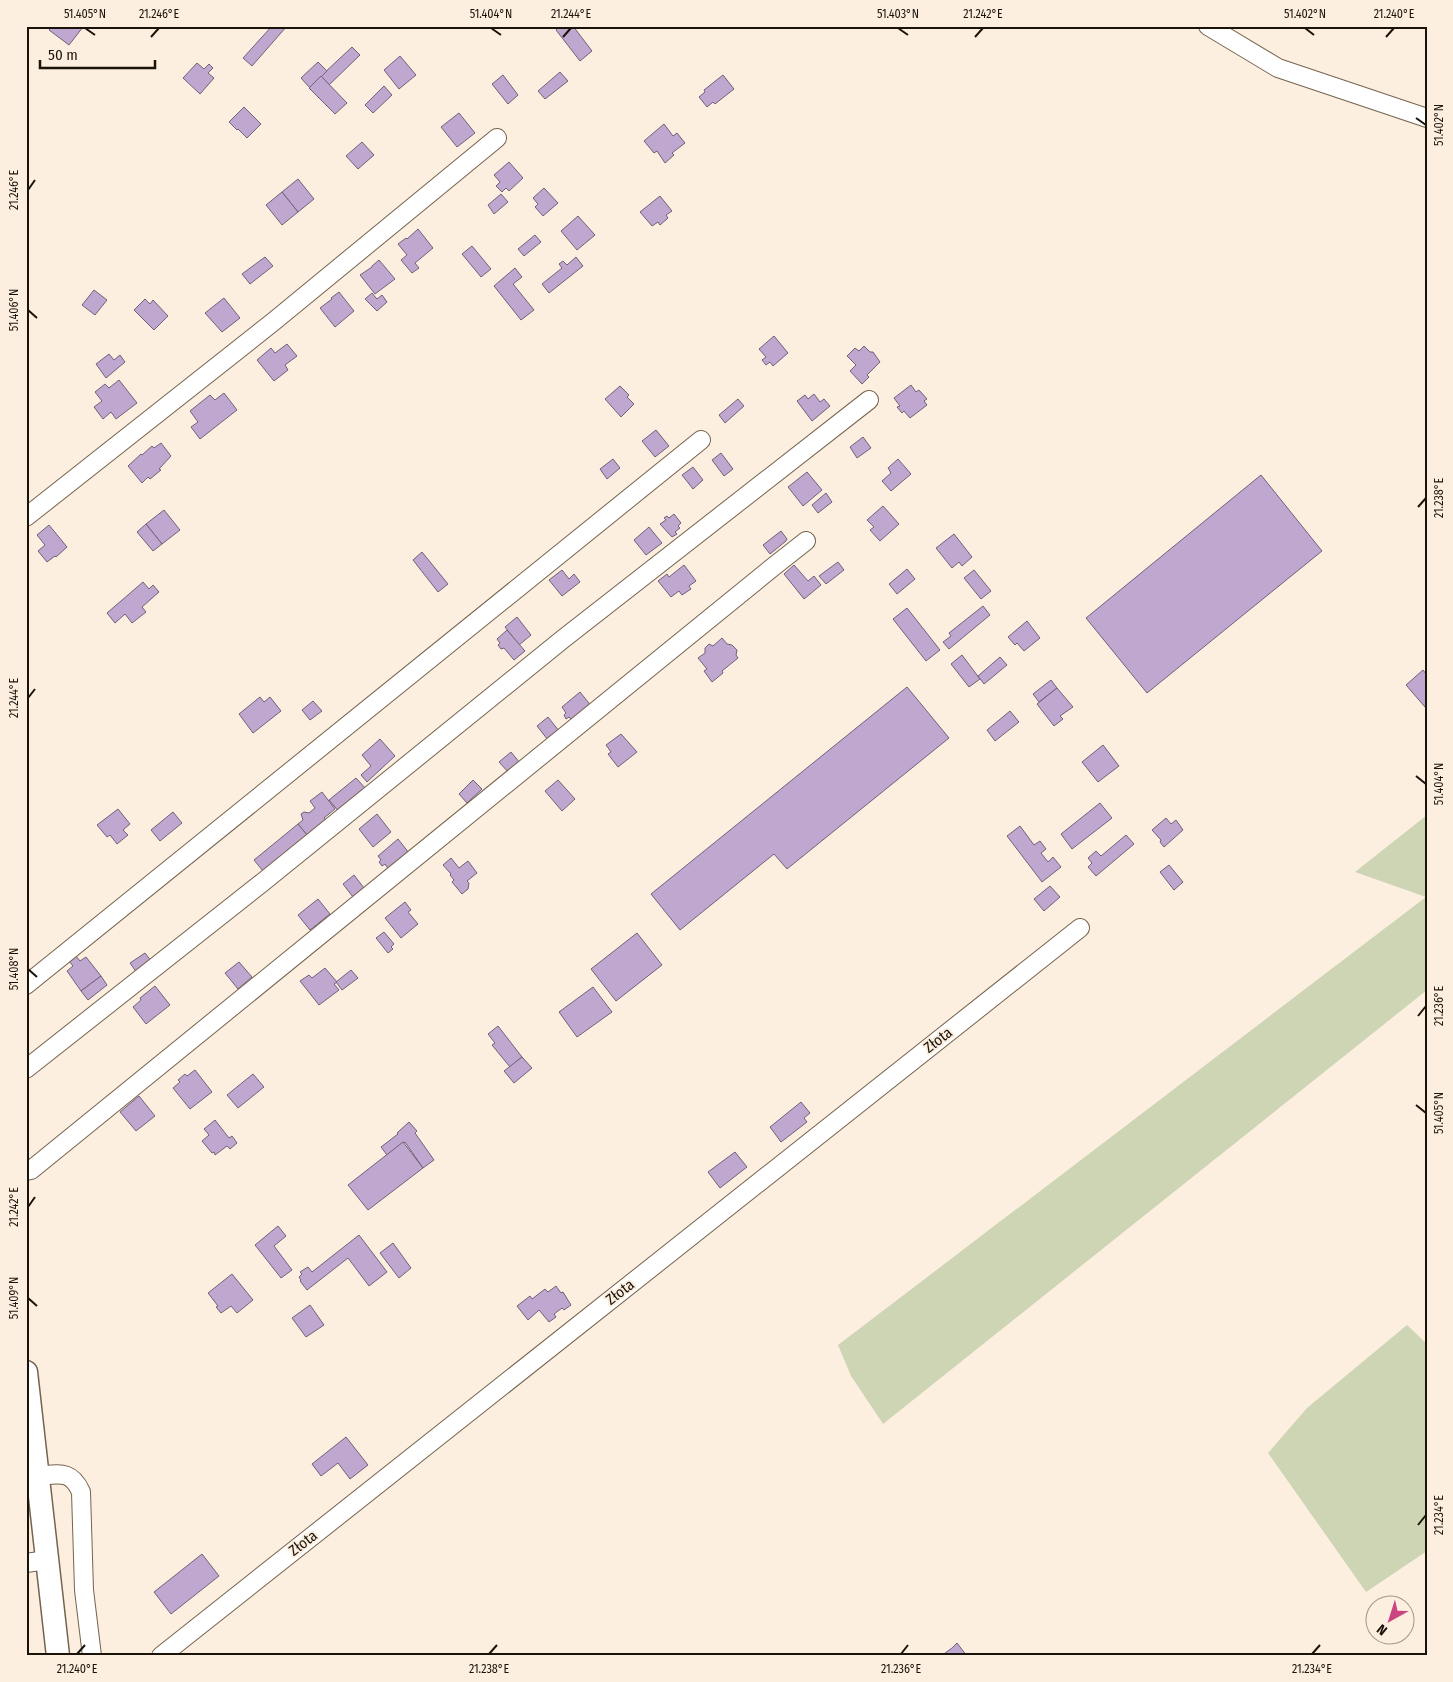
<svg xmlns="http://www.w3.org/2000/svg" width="1453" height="1682" viewBox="0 0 1453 1682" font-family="'Fira Sans Condensed',sans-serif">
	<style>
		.green { fill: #ced5b5 }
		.building { fill: #bfa7cf; stroke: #6f6279 }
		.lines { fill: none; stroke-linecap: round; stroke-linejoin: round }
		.minor-casing { stroke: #76634e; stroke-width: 20 }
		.major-casing { stroke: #76634e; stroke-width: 25 }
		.minor { stroke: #fff; stroke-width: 18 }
		.major { stroke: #fff; stroke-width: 22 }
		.ticks { fill: none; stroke: #1a130a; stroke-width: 2 }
		.labels { text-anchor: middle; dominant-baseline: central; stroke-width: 4; stroke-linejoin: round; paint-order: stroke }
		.street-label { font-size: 15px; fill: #1a130a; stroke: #fcefe0 }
		.neatline { fill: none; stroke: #1a130a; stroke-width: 2 }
		.ticks-label { font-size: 12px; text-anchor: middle; fill: #1a130a }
	</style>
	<rect width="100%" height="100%" fill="#fcefe0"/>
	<g class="green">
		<polygon points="1427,815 1427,990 883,1424 851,1376 838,1345 1426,897 1355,872"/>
		<polygon points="1407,1325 1427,1344 1427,1551 1366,1592 1268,1453 1307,1408"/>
	</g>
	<g class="building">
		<polygon points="53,26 82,26 83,27 69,45 49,30"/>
		<polygon points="272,26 287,26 252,66 243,58"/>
		<polygon points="560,26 573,26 592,51 580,61 556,30"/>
		<polygon points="352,47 360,55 329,85 321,76"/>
		<polygon points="400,56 416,75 399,89 384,70"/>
		<polygon points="318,62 327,71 310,88 301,78"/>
		<polygon points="197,63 204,69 209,64 213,68 208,73 214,78 200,94 183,78"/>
		<polygon points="560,72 568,81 545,99 538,91"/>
		<polygon points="503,75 518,95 508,104 492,84"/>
		<polygon points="723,75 734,89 715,104 713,102 707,107 699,97 705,92 704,90"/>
		<polygon points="321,76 347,103 335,114 309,88"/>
		<polygon points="384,86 392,95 373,113 365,105"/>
		<polygon points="244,107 261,124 247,138 238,129 237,130 229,122"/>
		<polygon points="459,113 475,133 457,147 441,127"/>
		<polygon points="664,124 673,136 677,133 685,143 672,153 674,155 665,163 657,151 654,153 644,141"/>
		<polygon points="362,142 374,155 358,169 346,156"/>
		<polygon points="509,162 523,178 509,191 506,188 502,192 496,186 500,182 494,175"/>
		<polygon points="298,179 314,199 298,212 282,192"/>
		<polygon points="544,188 558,203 543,216 535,207 538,204 533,198"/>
		<polygon points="282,192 298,212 282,225 266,205"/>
		<polygon points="501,194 508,202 494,214 488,205"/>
		<polygon points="660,196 672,211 666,215 668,218 660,225 658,222 652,226 640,212"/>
		<polygon points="578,216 595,235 577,250 561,231"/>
		<polygon points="418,229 433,248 415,263 419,268 412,273 401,260 407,255 398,244 406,238 407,239"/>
		<polygon points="535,235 541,242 524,256 518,249"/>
		<polygon points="472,246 491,269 481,277 462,254"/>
		<polygon points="265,257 273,266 250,284 242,274"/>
		<polygon points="576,257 583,266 549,293 542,284 562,268 559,264 563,261 567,265"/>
		<polygon points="379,260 395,279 375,294 360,275 372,267 372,266"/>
		<polygon points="515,268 522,277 513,284 534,310 521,320 494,286"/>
		<polygon points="94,290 107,300 95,315 82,305"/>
		<polygon points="339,292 354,311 335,327 320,308 332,299 331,298"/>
		<polygon points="372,293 377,299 382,295 387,302 377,311 365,299"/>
		<polygon points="224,298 240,318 222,332 205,313"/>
		<polygon points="145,299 150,304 153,300 168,316 154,330 134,310"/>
		<polygon points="774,336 788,353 773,366 770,362 766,365 762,360 766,357 759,349"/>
		<polygon points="287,344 297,356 285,365 288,370 274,381 257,360 271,348 275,353"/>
		<polygon points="864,346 870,352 873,352 880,362 867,375 869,377 862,384 850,371 856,365 847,356 855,348 859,351"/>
		<polygon points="109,354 114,360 120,355 125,362 106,378 96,364"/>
		<polygon points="119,380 137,403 116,419 111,412 103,419 94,407 102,401 95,392 105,384 109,388"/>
		<polygon points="911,385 916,392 919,390 927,399 924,401 927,405 910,418 904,411 902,413 897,407 900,406 894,398"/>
		<polygon points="620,386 629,395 627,397 634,404 621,417 605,399"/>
		<polygon points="224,393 237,410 200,439 191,427 198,422 190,411 210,395 215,400"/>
		<polygon points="814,394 820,402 824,399 830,406 812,421 797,401 805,395 808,399"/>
		<polygon points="738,399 744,406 725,423 719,415"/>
		<polygon points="656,430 669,446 655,457 642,441"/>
		<polygon points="863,437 871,448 857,458 850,447"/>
		<polygon points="161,443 171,456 159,469 161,470 150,479 148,477 142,483 128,466 141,454 142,455 152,446 154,448"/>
		<polygon points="721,453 733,469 724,476 712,460"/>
		<polygon points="613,459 620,468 607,479 600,469"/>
		<polygon points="898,459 911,474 891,491 882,481 891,473 888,468"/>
		<polygon points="693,467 703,480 693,489 682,475"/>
		<polygon points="807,472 822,490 803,506 788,487"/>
		<polygon points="1261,475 1322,551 1147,693 1086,618"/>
		<polygon points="826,493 832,502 818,513 812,505"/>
		<polygon points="883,506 899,524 880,541 870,530 874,527 867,520"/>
		<polygon points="164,510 180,530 162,544 146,524"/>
		<polygon points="674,514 681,523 678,526 680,528 675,532 677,534 672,537 660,524 666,520 664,518 667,516 669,518"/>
		<polygon points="146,524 162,544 153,551 137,532"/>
		<polygon points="49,525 67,547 56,557 55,556 47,562 38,551 45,545 37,535"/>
		<polygon points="649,527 662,543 646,555 634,540"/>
		<polygon points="781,531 787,539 786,541 770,554 763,545"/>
		<polygon points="954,534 972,557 962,566 959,562 952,568 936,548"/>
		<polygon points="422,552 448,584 438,592 413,560"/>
		<polygon points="838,562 844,570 826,584 819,576"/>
		<polygon points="684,565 696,581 689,586 691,589 682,595 679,591 671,597 658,581 667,574 669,577"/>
		<polygon points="794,565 808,581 814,576 821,585 804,599 784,574"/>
		<polygon points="907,569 915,579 897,594 889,584"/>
		<polygon points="562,570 569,579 574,574 580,582 562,596 549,580"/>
		<polygon points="974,570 991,591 981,599 964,578"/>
		<polygon points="143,582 149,589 153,585 159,592 142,607 146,612 132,623 125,614 115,623 107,613"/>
		<polygon points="983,606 990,615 949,649 943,642 951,636 949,633"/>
		<polygon points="907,608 940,650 926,661 893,619"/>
		<polygon points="517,617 531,635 519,645 505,627"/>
		<polygon points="1027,621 1040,638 1024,651 1017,643 1015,645 1008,637"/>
		<polygon points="507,630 525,651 514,660 504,648 501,649 498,645 500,643 497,639"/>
		<polygon points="722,638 727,644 732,645 737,650 736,655 738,658 722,671 723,673 712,682 704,671 707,669 698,658 705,653 705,648 709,644 713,646"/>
		<polygon points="962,655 980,679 969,687 951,664"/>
		<polygon points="1000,657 1007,665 984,684 978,676"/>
		<polygon points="1423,670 1427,675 1427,705 1425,707 1406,685"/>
		<polygon points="1051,680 1057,688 1039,702 1033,694"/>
		<polygon points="907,687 949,738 787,869 774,854 680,930 651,894"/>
		<polygon points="1057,688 1073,707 1060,716 1063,719 1054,726 1037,704"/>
		<polygon points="580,692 592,707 574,722 569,717 566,719 564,715 566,713 562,707"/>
		<polygon points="260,697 264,702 270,697 281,711 253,733 239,714"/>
		<polygon points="313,701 322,711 310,720 302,710"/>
		<polygon points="1010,711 1019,722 995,741 987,730"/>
		<polygon points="548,717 559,731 548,740 537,726"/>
		<polygon points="621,734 637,752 618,767 608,754 611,752 606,745"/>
		<polygon points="380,739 395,756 367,782 361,775 371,766 362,755"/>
		<polygon points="1103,745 1119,766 1098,782 1082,762"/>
		<polygon points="511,752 520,763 509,773 499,762"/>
		<polygon points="356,778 367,790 340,813 329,800"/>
		<polygon points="473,780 482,789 467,803 459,794"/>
		<polygon points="558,780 575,799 562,811 545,791"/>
		<polygon points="322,792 335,809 324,818 326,820 307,835 298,824 303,820 301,814 304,812 309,813 315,808 310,801"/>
		<polygon points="1100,803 1112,818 1072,849 1061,834"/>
		<polygon points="118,809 130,824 123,830 128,835 117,844 110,835 107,837 97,825"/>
		<polygon points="173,812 182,823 160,841 151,830"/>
		<polygon points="377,814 391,832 373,847 359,829"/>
		<polygon points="1166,818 1171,824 1176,820 1183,830 1164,847 1160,842 1161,840 1152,830"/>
		<polygon points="298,824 307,835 263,871 254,860"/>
		<polygon points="1020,826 1034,845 1040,841 1046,849 1041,853 1048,862 1053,857 1061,867 1042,882 1007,836"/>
		<polygon points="1126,835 1134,844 1096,876 1088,867 1092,863 1088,858 1096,851 1101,856"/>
		<polygon points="398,839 409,853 389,870 385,864 382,866 379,862 381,860 378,856"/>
		<polygon points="451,858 459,868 468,861 477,873 467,881 469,883 468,889 462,894 452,882 454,880 450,875 451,874 443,865"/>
		<polygon points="1169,865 1183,882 1174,890 1160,872"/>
		<polygon points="354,875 364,888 353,897 343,884"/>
		<polygon points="1050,886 1060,897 1044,911 1034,899"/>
		<polygon points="318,899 330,914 310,930 298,915"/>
		<polygon points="405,902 411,910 408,912 418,924 401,938 385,918"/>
		<polygon points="384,932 394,944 391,947 393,949 388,953 376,938"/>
		<polygon points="637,933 662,965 616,1001 591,969"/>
		<polygon points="145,953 152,962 137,973 130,963"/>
		<polygon points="76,956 80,961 86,957 101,976 81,991 67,971 73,966 69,961"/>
		<polygon points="239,962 252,977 238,989 225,973"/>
		<polygon points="325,968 337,982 334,984 339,990 319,1005 300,981 309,975 312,978"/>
		<polygon points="351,970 358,978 342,990 336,982"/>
		<polygon points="101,976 107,985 88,1000 81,991"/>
		<polygon points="155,986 170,1005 146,1024 133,1007 141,1000 140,998"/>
		<polygon points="593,987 612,1012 577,1037 559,1012"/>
		<polygon points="498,1026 522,1057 510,1067 492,1045 495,1043 488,1034"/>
		<polygon points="522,1057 532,1068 514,1083 504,1071"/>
		<polygon points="195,1070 212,1092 190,1109 173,1088 180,1082 178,1080 185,1074 187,1076"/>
		<polygon points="253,1074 264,1087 238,1108 227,1095"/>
		<polygon points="139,1096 155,1116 136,1131 120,1112"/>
		<polygon points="801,1102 810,1113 804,1118 807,1122 781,1142 770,1127"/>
		<polygon points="215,1120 229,1138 232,1136 237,1143 230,1149 227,1146 215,1155 214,1152 212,1153 202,1141 209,1135 204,1129"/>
		<polygon points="409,1122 417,1131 415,1133 434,1160 423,1168 405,1142 387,1155 381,1147 398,1134 397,1133"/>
		<polygon points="403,1142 423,1168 368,1210 348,1185"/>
		<polygon points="735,1152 747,1167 720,1188 708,1172"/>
		<polygon points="278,1226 286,1236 274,1246 292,1270 281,1278 255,1245"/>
		<polygon points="359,1235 387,1272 369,1286 348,1258 307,1290 300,1281 301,1280 299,1277 302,1274 300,1272 308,1267 312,1272"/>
		<polygon points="393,1243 411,1268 399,1278 380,1253"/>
		<polygon points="232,1274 253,1300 237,1313 231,1306 221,1313 216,1307 218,1306 208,1293"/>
		<polygon points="556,1286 561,1293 563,1292 571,1305 564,1310 562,1308 554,1314 556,1317 549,1322 539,1310 528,1320 517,1306 530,1296 532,1299 545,1289 548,1292"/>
		<polygon points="310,1305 324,1325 306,1337 292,1318"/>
		<polygon points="346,1437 368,1465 350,1479 338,1463 321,1476 312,1464"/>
		<polygon points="202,1554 219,1576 171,1614 154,1592"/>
		<polygon points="957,1643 967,1656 941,1656 952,1648"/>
	</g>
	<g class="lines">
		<g class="minor-casing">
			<g id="minor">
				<polyline points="1208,26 1278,68 1427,118"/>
				<polyline points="26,517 273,322 497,138"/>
				<polyline points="26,985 701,440"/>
				<polyline points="26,1069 263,882 563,639 869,400"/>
				<polyline points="26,1171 31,1170 773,567 806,541"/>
				<path d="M38,1476C60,1474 71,1470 81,1492L84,1590L92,1656"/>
				<polyline points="26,1563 47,1560"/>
				<polyline points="161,1656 1080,928"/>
			</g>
		</g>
		<g class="major-casing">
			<polyline id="major" points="26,1372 58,1656"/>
		</g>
		<use href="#minor" class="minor"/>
		<use href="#major" class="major"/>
	</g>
	<path class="ticks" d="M85,28L95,35M491,28L501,35M898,28L908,35M1305,28L1314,35M151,37L159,28M563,37L571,28M975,37L983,28M1386,37L1394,28M1416,118L1426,125M28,190L35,180M28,310L37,318M1418,507L1426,498M28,698L35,689M1416,776L1426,784M28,969L37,977M1418,1016L1426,1006M1416,1105L1426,1113M28,1207L35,1197M28,1298L37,1306M1418,1525L1426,1515M77,1654L85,1645M489,1654L497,1645M901,1654L908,1645M1312,1654L1320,1645"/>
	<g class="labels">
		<g class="street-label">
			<text transform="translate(938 1040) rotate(-38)">Złota</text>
			<text transform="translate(620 1292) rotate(-38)">Złota</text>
			<text transform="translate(303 1543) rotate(-38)">Złota</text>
		</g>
	</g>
	<rect width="1453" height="1682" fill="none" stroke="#fcefe0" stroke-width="55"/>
	<g transform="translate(1390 1620) rotate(219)"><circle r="24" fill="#fcefe0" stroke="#a2978a"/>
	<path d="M0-4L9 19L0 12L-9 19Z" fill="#cc4583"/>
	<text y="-8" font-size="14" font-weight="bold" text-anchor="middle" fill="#1a130a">N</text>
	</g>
	<path d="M40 60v8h115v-8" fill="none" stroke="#1a130a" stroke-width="2.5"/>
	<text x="48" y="60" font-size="15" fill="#1a130a" stroke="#fcefe0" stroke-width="4" paint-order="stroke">50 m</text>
	<rect x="28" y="28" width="1398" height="1626" class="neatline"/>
	<g class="ticks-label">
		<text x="85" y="18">51.405°N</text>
		<text x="159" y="18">21.246°E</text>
		<text x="491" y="18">51.404°N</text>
		<text x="571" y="18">21.244°E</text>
		<text x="898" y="18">51.403°N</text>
		<text x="983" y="18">21.242°E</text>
		<text x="1305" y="18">51.402°N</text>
		<text x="1394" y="18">21.240°E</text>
		<text transform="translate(1439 125) rotate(-90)" y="4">51.402°N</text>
		<text transform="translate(14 190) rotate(-90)" y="4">21.246°E</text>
		<text transform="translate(14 310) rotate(-90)" y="4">51.406°N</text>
		<text transform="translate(1439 498) rotate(-90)" y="4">21.238°E</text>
		<text transform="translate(14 698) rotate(-90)" y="4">21.244°E</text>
		<text transform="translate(1439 784) rotate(-90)" y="4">51.404°N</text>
		<text transform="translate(14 969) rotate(-90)" y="4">51.408°N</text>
		<text transform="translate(1439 1006) rotate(-90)" y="4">21.236°E</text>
		<text transform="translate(1439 1113) rotate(-90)" y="4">51.405°N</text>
		<text transform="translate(14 1207) rotate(-90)" y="4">21.242°E</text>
		<text transform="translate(14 1298) rotate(-90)" y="4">51.409°N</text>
		<text transform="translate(1439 1515) rotate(-90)" y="4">21.234°E</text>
		<text x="77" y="1673">21.240°E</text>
		<text x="489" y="1673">21.238°E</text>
		<text x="901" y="1673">21.236°E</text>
		<text x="1312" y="1673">21.234°E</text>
	</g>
</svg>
